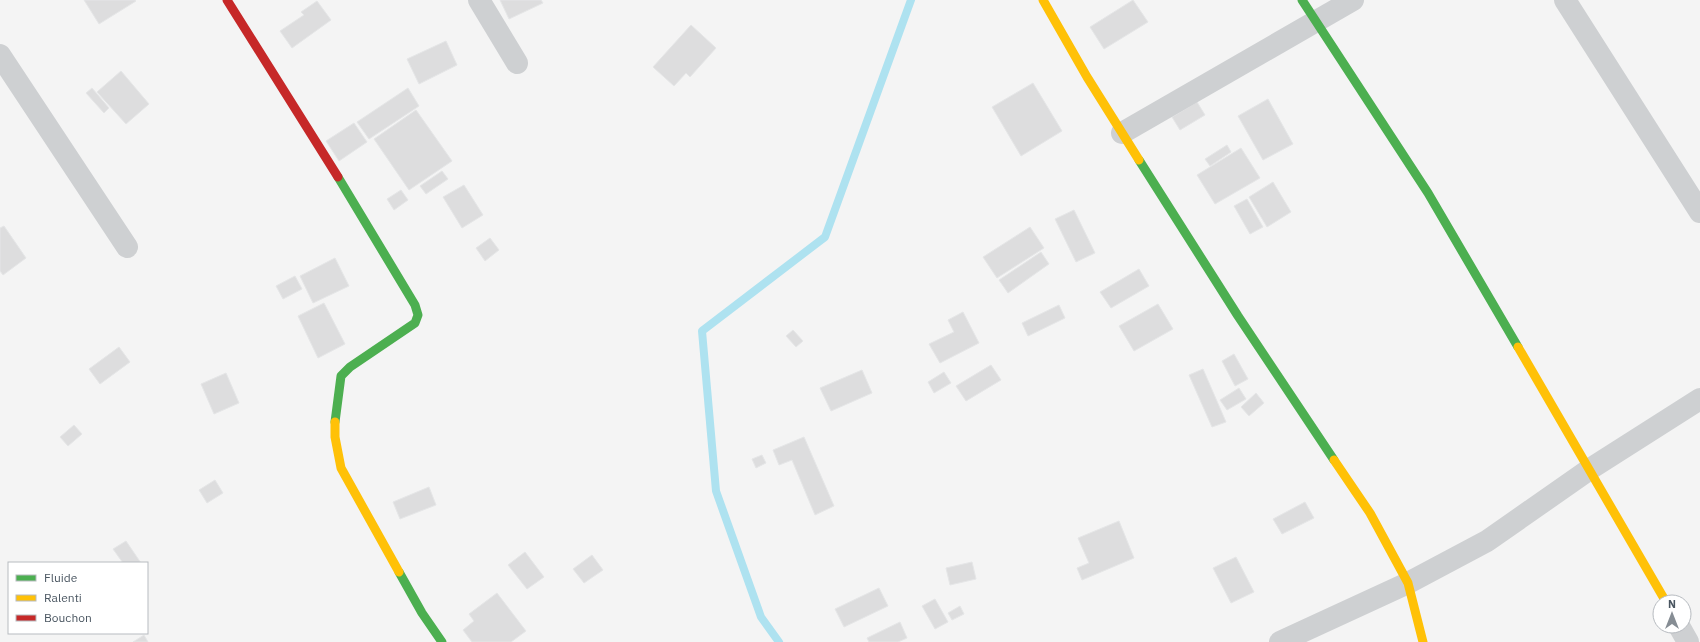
<svg xmlns="http://www.w3.org/2000/svg" width="1700" height="642" viewBox="0 0 1700 642" font-family="'IBM Plex Sans',sans-serif">
	<style>
		.lines { fill: none; stroke-linecap: round; stroke-linejoin: round }
		.stream { stroke: #aee2f0; stroke-width: 8 }
		.building { fill: #ddddde; stroke: #e5e6e7 }
		.street { stroke: #ced0d2; stroke-width: 22 }
		.fast { stroke: #4caf50; stroke-width: 9 }
		.slow { stroke: #ffc107; stroke-width: 9 }
		.jam { stroke: #c62828; stroke-width: 9 }
	</style>
	<rect width="100%" height="100%" fill="#f4f4f4"/>
	<g class="lines">
		<polyline class="stream" points="779,642 761,617 716,491 702,331 825,237 911,0"/>
	</g>
	<g class="building">
		<polygon points="84,0 135,0 136,1 99,24"/>
		<polygon points="500,0 541,0 543,3 509,19"/>
		<polygon points="1133,0 1148,22 1104,49 1090,27"/>
		<polygon points="317,1 331,20 292,48 280,31 304,15 301,12"/>
		<polygon points="691,25 716,48 690,77 686,73 674,86 653,67"/>
		<polygon points="446,41 457,65 419,84 407,59"/>
		<polygon points="121,71 149,104 126,124 97,92"/>
		<polygon points="1033,83 1062,131 1021,156 992,107"/>
		<polygon points="92,88 109,108 104,113 86,93"/>
		<polygon points="408,88 419,106 369,139 357,122"/>
		<polygon points="1268,99 1293,144 1263,160 1238,116"/>
		<polygon points="1197,102 1205,115 1180,130 1172,117"/>
		<polygon points="416,110 452,161 409,190 374,139"/>
		<polygon points="354,123 367,142 339,161 326,141"/>
		<polygon points="1227,145 1231,152 1210,166 1205,159"/>
		<polygon points="1241,148 1260,178 1215,204 1197,175"/>
		<polygon points="442,171 448,179 426,194 420,186"/>
		<polygon points="1273,182 1291,212 1267,227 1249,197"/>
		<polygon points="464,185 483,215 462,228 443,197"/>
		<polygon points="401,190 408,200 394,210 387,199"/>
		<polygon points="1247,199 1263,227 1250,234 1234,206"/>
		<polygon points="1074,210 1095,253 1076,262 1055,219"/>
		<polygon points="4,226 26,258 3,275 0,271 0,228"/>
		<polygon points="1030,227 1044,248 997,278 983,257"/>
		<polygon points="490,238 499,250 485,261 476,248"/>
		<polygon points="1041,252 1049,264 1008,293 999,280"/>
		<polygon points="335,258 349,286 313,303 300,276"/>
		<polygon points="1139,269 1149,286 1111,308 1100,292"/>
		<polygon points="295,276 302,289 283,299 276,286"/>
		<polygon points="324,303 345,344 318,358 298,316"/>
		<polygon points="1158,304 1173,329 1134,351 1119,326"/>
		<polygon points="1059,305 1065,318 1028,336 1022,323"/>
		<polygon points="963,312 979,343 940,363 929,344 954,332 948,320"/>
		<polygon points="793,330 803,341 796,347 786,336"/>
		<polygon points="119,347 130,362 100,384 89,369"/>
		<polygon points="1234,354 1248,379 1235,386 1222,361"/>
		<polygon points="991,365 1001,380 966,401 956,386"/>
		<polygon points="1203,369 1226,422 1212,427 1189,375"/>
		<polygon points="862,370 872,393 831,411 820,388"/>
		<polygon points="944,372 951,383 934,393 928,382"/>
		<polygon points="226,373 239,403 214,414 201,384"/>
		<polygon points="1239,388 1246,399 1227,410 1220,400"/>
		<polygon points="1256,393 1264,403 1249,416 1241,407"/>
		<polygon points="74,425 82,434 68,446 60,437"/>
		<polygon points="804,437 834,506 815,515 792,460 779,465 773,450"/>
		<polygon points="762,455 766,463 756,468 752,459"/>
		<polygon points="215,480 223,493 207,503 199,490"/>
		<polygon points="429,487 436,505 400,519 393,502"/>
		<polygon points="1305,502 1314,518 1282,534 1273,519"/>
		<polygon points="1119,521 1134,558 1082,580 1077,568 1089,563 1078,538"/>
		<polygon points="126,541 141,563 123,563 113,549"/>
		<polygon points="525,552 544,577 527,589 508,565"/>
		<polygon points="592,555 603,570 584,583 573,569"/>
		<polygon points="1236,557 1254,592 1231,603 1213,568"/>
		<polygon points="972,562 976,579 950,585 946,568"/>
		<polygon points="879,588 888,606 844,627 835,609"/>
		<polygon points="497,593 526,631 511,642 472,642 463,630 474,621 469,614"/>
		<polygon points="935,599 948,622 935,629 922,606"/>
		<polygon points="960,606 964,614 952,620 948,613"/>
		<polygon points="900,622 907,638 898,642 869,642 867,638"/>
		<polygon points="144,635 148,642 133,642"/>
	</g>
	<g class="lines">
		<g class="street">
			<polyline points="479,0 517,63"/>
			<polyline points="1565,0 1700,212"/>
			<polyline points="0,55 127,247"/>
			<polyline points="1122,133 1353,0"/>
			<polyline points="1679,626 1688,642"/>
			<polyline points="1280,642 1408,583 1487,541 1590,469 1700,399"/>
		</g>
		<g class="fast">
			<polyline points="1302,0 1428,193 1518,347"/>
			<polyline points="1139,160 1238,316 1334,460"/>
			<polyline points="335,422 341,376 350,367 415,323 418,315 415,305 338,177"/>
			<polyline points="399,572 422,613 442,642"/>
		</g>
		<g class="slow">
			<polyline points="1043,0 1087,77 1139,160"/>
			<polyline points="1518,347 1666,602"/>
			<polyline points="335,422 335,437 341,468 399,572"/>
			<polyline points="1334,460 1370,513 1408,583 1423,642"/>
		</g>
		<polyline class="jam" points="227,0 338,177"/>
	</g>
	<rect x="8" y="562" width="140" height="72" fill="#ffffff" stroke="#b7bbc0"/>
	<rect x="16" y="575" width="20" height="6" fill="#4caf50" stroke="#b7bbc0"/>
	<text x="44" y="582" font-size="12" fill="#4a5661">Fluide</text>
	<rect x="16" y="595" width="20" height="6" fill="#ffc107" stroke="#b7bbc0"/>
	<text x="44" y="602" font-size="12" fill="#4a5661">Ralenti</text>
	<rect x="16" y="615" width="20" height="6" fill="#c62828" stroke="#b7bbc0"/>
	<text x="44" y="622" font-size="12" fill="#4a5661">Bouchon</text>
	<g transform="translate(1672 614)"><circle r="19" fill="#ffffff" stroke="#b7bbc0"/>
	<path d="M0-3L7 15L0 10L-7 15Z" fill="#868d94"/>
	<text y="-6" font-size="11" font-weight="bold" text-anchor="middle" fill="#4a5661">N</text>
	</g>
</svg>
